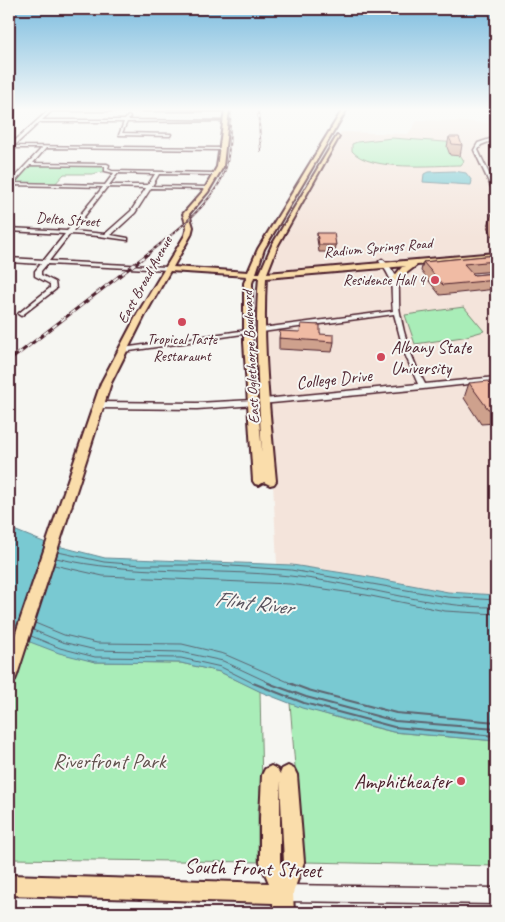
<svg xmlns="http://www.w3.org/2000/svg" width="505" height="922" viewBox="0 0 505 922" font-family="Caveat,sans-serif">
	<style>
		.built { fill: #f4e4db }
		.green { fill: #a9edb8; stroke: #7a8672 }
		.water { fill: #79c9d2; stroke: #66858f }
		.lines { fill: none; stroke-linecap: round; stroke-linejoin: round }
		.shore-far1 { stroke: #5d636e; stroke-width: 1 }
		.shore { stroke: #5d636e; stroke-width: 2 }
		.minor-casing { stroke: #4a1f2b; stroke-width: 3 }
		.major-casing { stroke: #4a1f2b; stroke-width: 4 }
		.minor { fill: #f6f6f2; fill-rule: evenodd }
		.major { fill: #faddab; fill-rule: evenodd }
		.rail-far1-casing { stroke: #4a1f2b; stroke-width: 2 }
		.rail-casing { stroke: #4a1f2b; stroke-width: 3 }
		.rail-far1 { stroke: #f6f6f2; stroke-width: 1; stroke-dasharray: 3; stroke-linecap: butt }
		.rail { stroke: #f6f6f2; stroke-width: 2; stroke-dasharray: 5.5; stroke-linecap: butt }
		.wall { fill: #cea18d; stroke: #4a1f2b }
		.building { fill: #f0bba4; stroke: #4a1f2b }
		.poi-dot { fill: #d1495b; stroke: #f6f6f2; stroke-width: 2 }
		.labels { text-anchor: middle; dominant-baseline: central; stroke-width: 4; stroke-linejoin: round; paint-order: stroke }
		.far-street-label { font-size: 15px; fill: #4a1f2b; stroke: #f6f6f2 }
		.far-poi-label { font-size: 15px; fill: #4a1f2b; stroke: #f6f6f2; text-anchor: end }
		.poi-label { font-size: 18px; fill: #4a1f2b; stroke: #f6f6f2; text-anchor: start }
		.street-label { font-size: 18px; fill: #4a1f2b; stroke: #f6f6f2 }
		.near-park-label { font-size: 21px; fill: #62524e; stroke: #f6f6f2 }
		.near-poi-label { font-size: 21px; fill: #4a1f2b; stroke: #f6f6f2; text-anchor: end }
		.near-street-label { font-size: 21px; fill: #4a1f2b; stroke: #f6f6f2 }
		.near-water-label { font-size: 22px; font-style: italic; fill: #58525d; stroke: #f6f6f2 }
	</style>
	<rect width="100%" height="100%" fill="#f6f6f2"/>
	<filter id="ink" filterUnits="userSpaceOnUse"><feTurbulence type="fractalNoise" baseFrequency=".02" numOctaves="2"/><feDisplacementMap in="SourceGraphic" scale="10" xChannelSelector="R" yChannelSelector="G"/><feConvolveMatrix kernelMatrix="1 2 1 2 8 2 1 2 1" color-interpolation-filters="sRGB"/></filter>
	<g filter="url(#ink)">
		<polygon class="built" points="418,120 496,123 496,595 448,592 369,577 277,564 264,300 266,271 271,255 341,132 408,134"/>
		<g class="green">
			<path d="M392,138L458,143L459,153L464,161L461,165C435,165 370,172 352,151V144L357,142Z"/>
			<polygon points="30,164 105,165 107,171 92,174 64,174 54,185 12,184"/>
			<polygon points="464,307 484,331 463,337 415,344 405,315"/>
			<polygon points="9,634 95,662 181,663 220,672 260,691 262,789 258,810 258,862 9,859"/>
			<polygon points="290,703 348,721 393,732 496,741 496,866 305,862 302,855"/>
		</g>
		<g class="water">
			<polygon points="454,171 466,173 472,181 471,185 423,182 424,174 428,172"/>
			<polygon points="9,528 46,543 105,558 292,565 369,577 448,592 496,595 496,741 393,732 302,708 261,692 220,672 181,663 95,662 59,653 9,634"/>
		</g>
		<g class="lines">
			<g class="shore-far1">
				<polyline points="58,552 104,562 141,565 216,565 291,570 447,597 496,600"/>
				<path d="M56,558C133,576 211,568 290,576C359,583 427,608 496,607"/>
				<polyline points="54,565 103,576 290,584 366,595 445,611 496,614"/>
				<polyline points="35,623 64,635 97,643 182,644 224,654 293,684"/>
				<polyline points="33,630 62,642 96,650 181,652 223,661 272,684"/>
				<polyline points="31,636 60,648 95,657 181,658 221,667 255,684"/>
			</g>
			<g class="shore">
				<polyline points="253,683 304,703 394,727 496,736"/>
				<polyline points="268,683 306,697 395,721 496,729"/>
				<polyline points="289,683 308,690 396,713 496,722"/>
			</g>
			<g class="minor-casing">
				<g id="minor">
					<path d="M50,109L228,111H52L42,120H125L128,116L130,117L128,120L227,121L127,122L122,133L171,134L170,136L119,135L124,122H40L14,146L222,148L224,149L222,150L46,148L33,163L107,164L109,165L108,169L112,171L216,173L218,174L216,175L159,174L152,186L208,187L210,188L208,189L151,188L135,213L111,235L128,238V240L99,236L70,234L49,261L167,267L170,269L169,270L47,264L41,271V275L55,282L56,289L21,316L18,314L19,313L50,288V284L35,276V271L41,264L9,262V258L44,260L65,234L9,231V228L67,231L103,187L12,185L9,187V183L42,148H9V146ZM30,165L105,166V171L114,173L105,185L14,183ZM118,173L155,174L148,185H109ZM107,187L146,188L131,211L105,234L73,231Z"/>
					<polygon points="496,137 496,139 481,145 478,150 496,189 496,194 494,193 474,150 478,143"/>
					<path d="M382,259C389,264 395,273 398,281C400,291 398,303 400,313C404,337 413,362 425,384L496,377V381L423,389L261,404L260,402L264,399L418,384L404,352L394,314L262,332L259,330L262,328L393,311C390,285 396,283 379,261Z"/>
					<polygon points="247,330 250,332 249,333 123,352 119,350 123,348"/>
					<polygon points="253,400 257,403 256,405 197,409 97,408 93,405 97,402 197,403"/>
					<polygon points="283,885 496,888 496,904 283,901 278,898 275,893 278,888"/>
				</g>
			</g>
			<g class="major-casing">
				<g id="major">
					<path d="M225,109H229L223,167L208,192L189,214L193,227L191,235L173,267L248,272L258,249L343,109H347L264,249L256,273H260L272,245L337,136L339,137L278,245L267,273L496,253V257L417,265L396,281L392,279L402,267L406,266L266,278C262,345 270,414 276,481L274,484L270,485L264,482L259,485L255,484L253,481L244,342V283L247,276L170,271L146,313L111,383L17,675L15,680L9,683V653L101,383L138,313L185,235L187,227L183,214L204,190L217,167ZM254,277H259C254,335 259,395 262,453L252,342V283Z"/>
					<path d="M271,766L277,769L280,774L282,769L288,766L294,769L297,775L304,862L293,893L294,913H274L273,903L9,895V875L269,883L260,862V818L262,775L265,769ZM280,781L284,862L282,868L280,862Z"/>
				</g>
			</g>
			<use href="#minor" class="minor"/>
			<use href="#major" class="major"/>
			<g class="rail-far1-casing">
				<g id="rail-far1">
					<polyline points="258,109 261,151"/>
					<path d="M147,254C174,234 217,200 226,167C231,149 229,127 231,109"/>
				</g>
			</g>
			<g class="rail-casing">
				<polyline id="rail" points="9,361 149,253"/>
			</g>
			<use href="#rail-far1" class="rail-far1"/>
			<use href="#rail" class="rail"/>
		</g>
		<g class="wall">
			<polygon points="449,137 462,145 460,156 450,155 447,147"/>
			<polygon points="495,211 496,211 496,237 492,236 488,226 492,213 495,213"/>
			<polygon points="317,233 336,245 335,252 319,252 317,239"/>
			<polygon points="496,255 496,271 472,273 474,275 496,273 496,289 440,295 421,271 423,262"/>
			<polygon points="320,334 334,342 332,352 279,349 279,338"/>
			<polygon points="496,341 496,366 490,359"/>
			<polygon points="469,383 496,391 496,423 481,424 464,398"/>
		</g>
		<g class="building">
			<polygon points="449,137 459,137 462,145 452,144"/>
			<polygon points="495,211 496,211 496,223 492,213 496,213"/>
			<polygon points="317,233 334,233 336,245 319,245"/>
			<polygon points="496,255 496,261 464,264 474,275 496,273 496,280 443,285 423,262"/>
			<polygon points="301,324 320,325 320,334 334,335 334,342 279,338 280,331 300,332"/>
			<polygon points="489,381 496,391 496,408 488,409 469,383"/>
		</g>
	</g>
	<linearGradient id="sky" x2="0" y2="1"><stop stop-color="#7bbcdf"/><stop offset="0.46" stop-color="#fbfbf9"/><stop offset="1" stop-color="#fbfbf9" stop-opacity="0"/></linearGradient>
	<rect width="505" height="238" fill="url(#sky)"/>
	<g class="poi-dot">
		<circle cx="435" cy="280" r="5"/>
		<circle cx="182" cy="322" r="5"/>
		<circle cx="381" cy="357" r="5"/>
		<circle cx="461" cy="781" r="5"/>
	</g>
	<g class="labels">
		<g class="far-street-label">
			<text transform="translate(68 220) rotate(4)">Delta Street</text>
			<text transform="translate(378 248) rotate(-5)">Radium Springs Road</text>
			<text transform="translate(145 280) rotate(-61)">East Broad Avenue</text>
			<text transform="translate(251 357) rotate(-93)">East Oglethorpe Boulevard</text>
		</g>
		<g class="far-poi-label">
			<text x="425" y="280">Residence Hall 4</text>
			<text x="182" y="339" text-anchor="middle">Tropical Taste<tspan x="182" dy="17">Restaraunt</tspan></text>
		</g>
		<g class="poi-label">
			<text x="391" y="347">Albany State<tspan x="391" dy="21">University</tspan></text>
		</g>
		<g class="street-label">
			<text transform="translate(334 379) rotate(-6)">College Drive</text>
		</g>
		<g class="near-park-label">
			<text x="109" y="761">Riverfront Park</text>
		</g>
		<g class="near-poi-label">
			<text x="451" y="781">Amphitheater</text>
		</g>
		<g class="near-street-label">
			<text transform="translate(253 868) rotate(2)">South Front Street</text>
		</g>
		<g class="near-water-label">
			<text transform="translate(254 603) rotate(7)">Flint River</text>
		</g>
	</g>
	<rect width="505" height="922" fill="none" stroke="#f6f6f2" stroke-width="30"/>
	<rect x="15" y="15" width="475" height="892" fill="none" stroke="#4a1f2b" stroke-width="2" filter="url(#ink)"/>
</svg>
